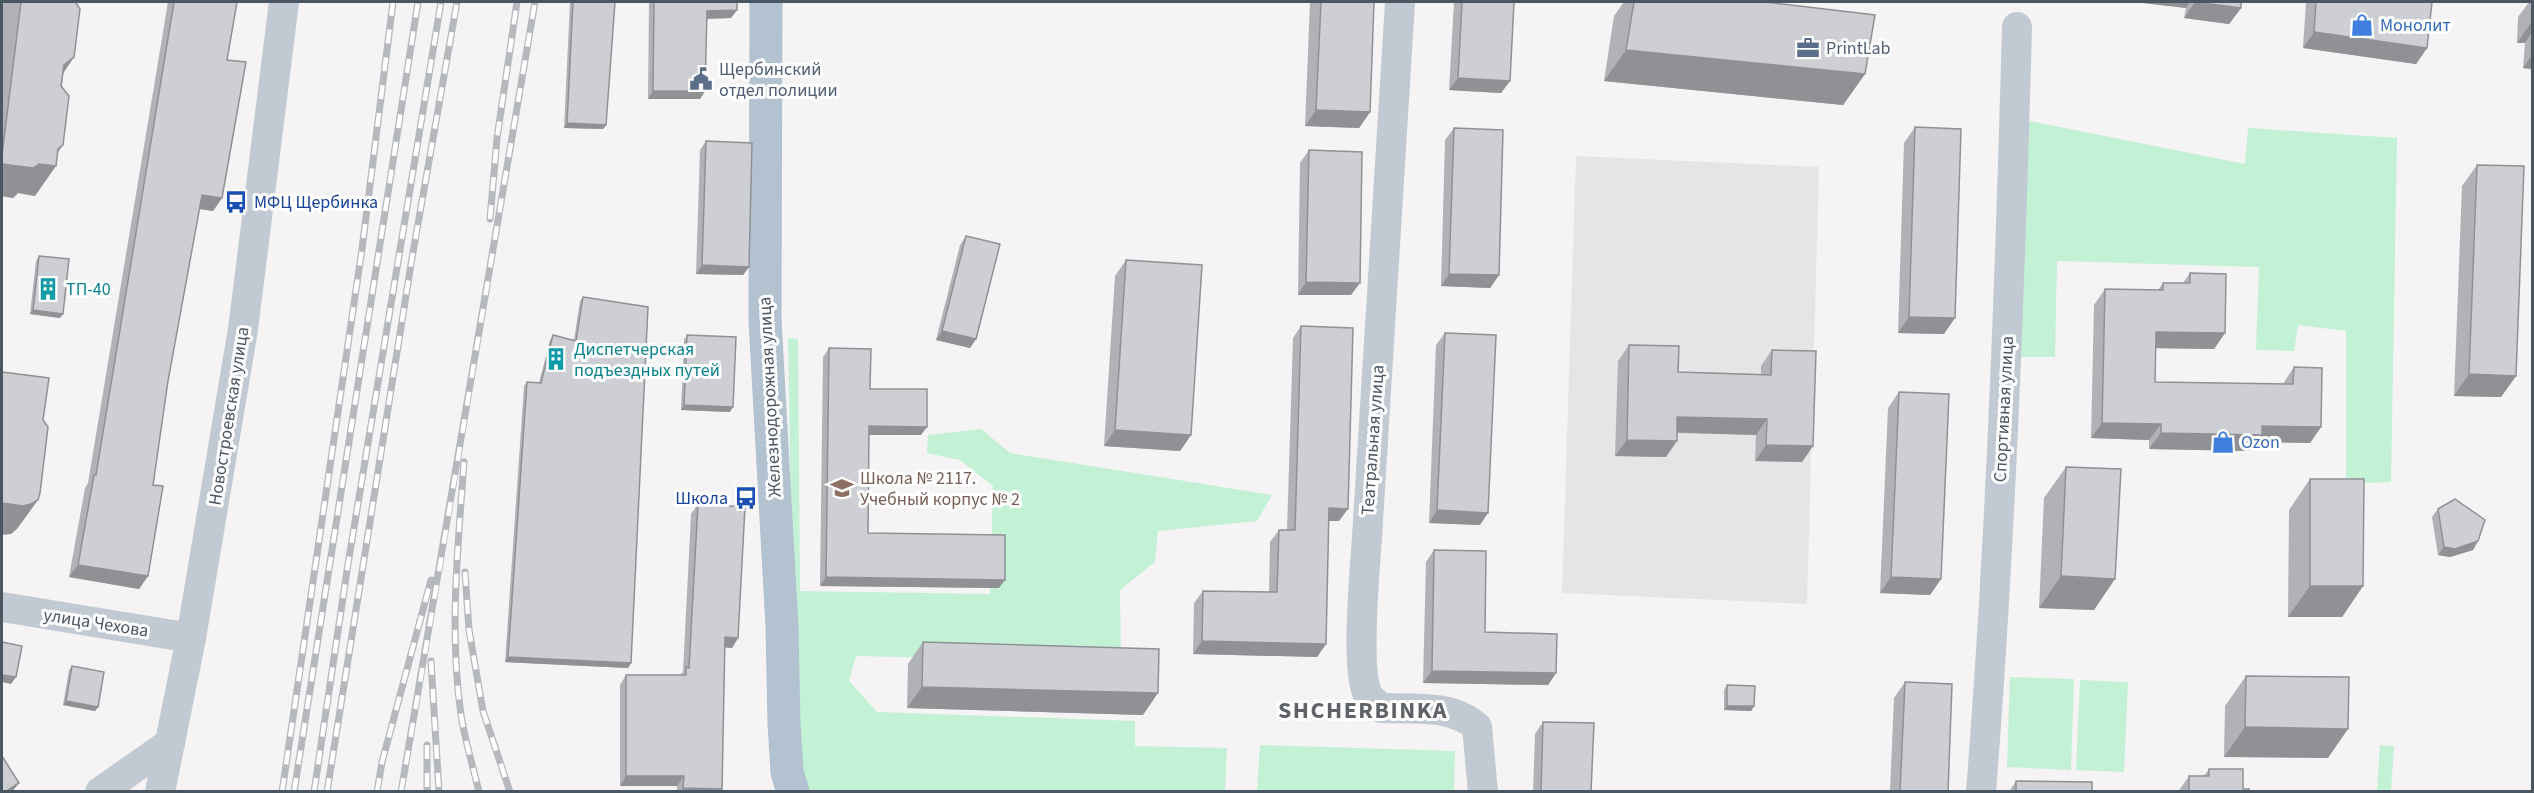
<svg xmlns="http://www.w3.org/2000/svg" width="2534" height="793" viewBox="0 0 2534 793" font-family="'Source Sans 3',sans-serif">
	<style>
		.education { fill: #e6e4e5 }
		.green { fill: #c3f1d5 }
		.lines { fill: none; stroke-linecap: round; stroke-linejoin: round }
		.minor { stroke: #c1cad2; stroke-width: 30 }
		.major { stroke: #b3c2d1; stroke-width: 33 }
		.rail-casing { stroke: #b5b8bd; stroke-width: 7 }
		.rail { stroke: #fff; stroke-width: 4.5; stroke-dasharray: 14; stroke-linecap: butt }
		.wall { fill: #b0b2b7 }
		.shaded-wall { fill: #909195 }
		.building { fill: #cdcfd5; stroke: #909195; stroke-width: 1.5 }
		.labels { text-anchor: middle; dominant-baseline: central; stroke-width: 6; stroke-linejoin: round; paint-order: stroke }
		.shop-label { font-size: 18px; fill: #366cbe; stroke: #fff; text-anchor: start }
		.service-label { font-size: 18px; fill: #4e5e75; stroke: #fff; text-anchor: start }
		.transit-label { font-size: 18px; fill: #164399; stroke: #fff; text-anchor: start }
		.culture-label { font-size: 18px; fill: #0d838f; stroke: #fff; text-anchor: start }
		.street-label { font-size: 18px; fill: #4a5661; stroke: #fff }
		.education-label { font-size: 18px; fill: #785e54; stroke: #fff; text-anchor: start }
		.district-label { font-size: 24px; font-weight: bold; letter-spacing: 1.5px; fill: #5f6368; stroke: #fff }
	</style>
	<rect width="100%" height="100%" fill="#f5f3f3"/>
	<polygon class="education" points="1576,156 1819,167 1807,604 1562,593"/>
	<g class="green">
		<polygon points="2024,120 2245,164 2248,128 2397,138 2391,482 2346,484 2346,331 2298,325 2294,351 2256,350 2259,267 2057,261 2055,357 2020,357"/>
		<polygon points="788,338 798,339 800,591 990,594 993,486 960,460 927,453 928,435 981,429 1010,453 1272,495 1257,521 1158,531 1155,562 1120,590 1121,662 856,656 849,681 877,712 1135,721 1135,746 1227,748 1225,791 805,791 795,767"/>
		<polygon points="2010,677 2074,679 2071,770 2007,767"/>
		<polygon points="2080,680 2128,682 2124,772 2076,770"/>
		<polygon points="1260,745 1455,751 1454,791 1257,791"/>
		<polygon points="2380,745 2394,746 2391,791 2377,791"/>
	</g>
	<g class="lines">
		<g class="minor">
			<path d="M1400,2L1367,537C1365,569 1355,669 1368,695C1371,700 1377,704 1381,708C1413,709 1452,704 1477,727L1483,792"/>
			<polyline points="2,607 191,638"/>
			<polyline points="100,792 170,743"/>
			<polyline points="160,792 191,638 243,329 284,2"/>
			<path d="M1981,792C2001,537 2010,282 2017,27"/>
		</g>
		<polyline class="major" points="766,2 765,320 782,627 784,724 787,772 793,792"/>
		<g class="rail-casing">
			<g id="rail">
				<polyline points="490,219 497,138 517,2"/>
				<path d="M464,462C458,546 449,632 461,715C465,741 473,766 479,792"/>
				<polyline points="465,572 469,630 483,711 510,792"/>
				<polyline points="431,661 439,792"/>
				<polyline points="427,745 427,792"/>
				<polyline points="282,792 362,249 393,2"/>
				<polyline points="294,792 418,2"/>
				<polyline points="314,792 348,564 441,2"/>
				<polyline points="327,792 412,258 457,2"/>
				<polyline points="377,792 382,762 431,580"/>
				<path d="M401,792C447,528 490,265 535,2"/>
			</g>
		</g>
		<use href="#rail" class="rail"/>
	</g>
	<g class="wall">
		<polygon points="5,2 77,2 74,57 63,73 58,153 35,196 18,193 13,198 2,196 2,18 3,4"/>
		<polygon points="168,2 237,2 227,60 222,198 213,211 199,209 168,381 153,485 148,576 139,589 69,577 85,488 88,483"/>
		<polygon points="570,2 615,2 606,125 603,129 564,128"/>
		<polygon points="649,2 737,2 737,10 731,18 706,19 705,91 700,99 648,99"/>
		<polygon points="1310,2 1374,2 1370,112 1359,128 1305,126"/>
		<polygon points="1454,2 1514,2 1510,81 1501,93 1449,90"/>
		<polygon points="1624,2 1766,2 1865,74 1843,105 1604,81 1614,16"/>
		<polygon points="2135,2 2241,2 2241,8 2229,24 2184,18 2186,8"/>
		<polygon points="2306,2 2432,2 2427,48 2416,64 2303,48"/>
		<polygon points="2529,2 2532,2 2532,69 2523,68 2525,43 2517,43 2518,17"/>
		<polygon points="1915,127 1944,334 1898,333 1904,143"/>
		<polygon points="1454,128 1499,275 1490,288 1441,286 1445,140"/>
		<polygon points="706,141 749,267 743,275 696,274 700,150"/>
		<polygon points="1309,150 1351,295 1298,295 1300,163"/>
		<polygon points="2477,165 2516,376 2501,397 2454,396 2462,186"/>
		<polygon points="966,236 976,339 970,348 936,340 960,245"/>
		<polygon points="39,256 60,318 30,314 36,261"/>
		<polygon points="1126,260 1191,435 1180,451 1104,446 1115,276"/>
		<polygon points="2190,273 2225,333 2214,349 2155,348 2155,382 2283,384 2294,367 2321,427 2310,443 2257,442 2250,451 2149,449 2149,440 2091,438 2094,305 2105,289 2158,290 2163,283 2183,283"/>
		<polygon points="583,297 631,663 628,668 505,662 524,386 527,382 539,383 550,340 553,335 574,340 580,301"/>
		<polygon points="1301,326 1339,521 1329,521 1326,644 1317,657 1193,654 1194,603 1203,591 1269,592 1270,542 1279,530 1287,530 1293,338"/>
		<polygon points="1445,333 1480,525 1429,523 1436,345"/>
		<polygon points="687,335 730,412 681,410 684,340"/>
		<polygon points="1629,345 1678,372 1761,374 1761,366 1772,350 1813,446 1802,462 1755,461 1756,435 1677,433 1666,457 1615,456 1618,361"/>
		<polygon points="829,348 870,389 921,435 869,435 868,533 999,588 820,586 823,357"/>
		<polygon points="1899,392 1941,579 1930,595 1880,593 1888,408"/>
		<polygon points="2066,467 2094,610 2039,608 2044,498"/>
		<polygon points="2310,479 2363,586 2342,617 2288,617 2289,510"/>
		<polygon points="698,504 738,638 732,648 725,647 722,789 720,792 677,792 677,786 620,786 620,685 626,675 680,675 683,672 691,514"/>
		<polygon points="2438,509 2478,541 2473,550 2450,557 2438,555 2432,517"/>
		<polygon points="1434,550 1485,632 1556,673 1548,685 1423,683 1426,562"/>
		<polygon points="923,642 1143,715 907,708 908,664"/>
		<polygon points="72,666 98,707 95,711 63,705 69,670"/>
		<polygon points="2246,676 2328,758 2224,757 2225,706"/>
		<polygon points="1905,682 1948,792 1890,792 1894,698"/>
		<polygon points="1727,685 1754,706 1751,711 1724,710 1724,690"/>
		<polygon points="1543,722 1591,792 1533,792 1535,734"/>
		<polygon points="2209,769 2243,789 2249,792 2178,792 2189,776 2204,776"/>
		<polygon points="2016,781 2092,792 2009,792"/>
	</g>
	<g class="shaded-wall">
		<polygon points="2135,2 2190,2 2186,8"/>
		<polygon points="2195,2 2241,8 2229,24 2184,18"/>
		<polygon points="737,10 731,18 701,19 707,11"/>
		<polygon points="2532,21 2532,32 2525,43 2517,43"/>
		<polygon points="2314,32 2427,48 2416,64 2303,48"/>
		<polygon points="1626,50 1865,74 1843,105 1604,81"/>
		<polygon points="2532,55 2532,69 2523,68"/>
		<polygon points="74,57 54,87 64,65"/>
		<polygon points="1458,78 1510,81 1501,93 1449,90"/>
		<polygon points="653,91 705,91 700,99 648,99"/>
		<polygon points="1316,110 1370,112 1359,128 1305,126"/>
		<polygon points="567,123 606,125 603,129 564,128"/>
		<polygon points="63,145 49,165 56,166 35,196 18,193 13,198 2,196 2,164 58,149"/>
		<polygon points="202,195 222,198 213,211 193,208"/>
		<polygon points="702,265 749,267 743,275 696,274"/>
		<polygon points="1449,274 1499,275 1490,288 1441,286"/>
		<polygon points="1306,282 1360,283 1351,295 1298,295"/>
		<polygon points="33,310 63,314 60,318 30,314"/>
		<polygon points="1909,317 1955,318 1944,334 1898,333"/>
		<polygon points="942,331 976,339 970,348 936,340"/>
		<polygon points="2156,332 2225,333 2214,349 2145,348"/>
		<polygon points="2469,374 2516,376 2501,397 2454,396"/>
		<polygon points="684,405 733,407 730,412 681,410"/>
		<polygon points="1677,417 1767,419 1756,435 1666,432"/>
		<polygon points="2102,423 2161,424 2149,440 2091,438"/>
		<polygon points="869,426 927,427 921,435 863,435"/>
		<polygon points="2262,426 2321,427 2310,443 2257,442 2250,451 2149,449 2161,433"/>
		<polygon points="1115,430 1191,435 1180,451 1104,446"/>
		<polygon points="1627,440 1677,441 1666,457 1615,456"/>
		<polygon points="1766,445 1813,446 1802,462 1755,461"/>
		<polygon points="38,500 17,529 11,534 2,535 2,503"/>
		<polygon points="1329,508 1348,509 1339,521 1321,521"/>
		<polygon points="1437,510 1488,513 1480,525 1429,523"/>
		<polygon points="2478,541 2473,550 2450,557 2438,555 2444,547"/>
		<polygon points="78,565 148,576 139,589 69,577"/>
		<polygon points="2061,576 2115,579 2094,610 2039,608"/>
		<polygon points="826,577 1005,580 999,588 820,586"/>
		<polygon points="1891,577 1941,579 1930,595 1880,593"/>
		<polygon points="2310,586 2363,586 2342,617 2288,617"/>
		<polygon points="725,637 738,638 732,648 718,647"/>
		<polygon points="1202,641 1326,644 1317,657 1193,654"/>
		<polygon points="508,657 631,663 628,668 505,662"/>
		<polygon points="1432,671 1556,673 1548,685 1423,683"/>
		<polygon points="2,675 16,677 11,684 2,682"/>
		<polygon points="922,687 1158,693 1143,715 907,708"/>
		<polygon points="66,701 98,707 95,711 63,705"/>
		<polygon points="1727,706 1754,706 1751,711 1724,710"/>
		<polygon points="2245,727 2348,729 2328,758 2224,757"/>
		<polygon points="626,776 684,776 677,786 620,786"/>
		<polygon points="19,783 12,792 5,792"/>
		<polygon points="683,788 722,789 720,792 681,792"/>
	</g>
	<g class="building">
		<polygon points="21,2 77,2 76,3 80,9 74,57 64,65 61,86 69,96 63,145 58,149 56,166 39,164 33,168 2,164 2,155"/>
		<polygon points="174,2 237,2 227,60 246,62 222,198 202,195 168,381 153,485 163,486 148,576 78,565 94,475 96,475"/>
		<polygon points="573,2 615,2 606,125 567,123"/>
		<polygon points="654,2 737,2 737,10 707,11 705,91 653,91"/>
		<polygon points="1321,2 1374,2 1370,112 1316,110"/>
		<polygon points="1462,2 1514,2 1510,81 1458,78"/>
		<polygon points="1634,2 1766,2 1875,15 1865,74 1626,50"/>
		<polygon points="2195,2 2241,2 2241,8"/>
		<polygon points="2316,2 2432,2 2427,48 2314,32"/>
		<polygon points="1915,127 1961,129 1955,318 1909,317"/>
		<polygon points="1454,128 1503,130 1499,275 1449,274"/>
		<polygon points="706,141 752,143 749,267 702,265"/>
		<polygon points="1309,150 1362,152 1360,283 1306,282"/>
		<polygon points="2477,165 2524,166 2516,376 2469,374"/>
		<polygon points="966,236 1000,244 976,339 942,331"/>
		<polygon points="39,256 69,259 63,314 33,310"/>
		<polygon points="1126,260 1202,265 1191,435 1115,430"/>
		<polygon points="2190,273 2226,274 2225,333 2156,332 2155,382 2293,384 2294,367 2322,368 2321,427 2262,426 2262,435 2161,433 2161,424 2102,423 2105,289 2163,290 2163,283 2190,283"/>
		<polygon points="583,297 648,307 631,663 508,657 527,382 541,383 553,335 576,341"/>
		<polygon points="1301,326 1353,328 1348,509 1329,508 1326,644 1202,641 1203,591 1277,592 1279,530 1295,530"/>
		<polygon points="1445,333 1496,335 1488,513 1437,510"/>
		<polygon points="687,335 736,337 733,407 684,405"/>
		<polygon points="1629,345 1679,346 1678,372 1771,375 1772,350 1816,351 1813,446 1766,445 1767,419 1677,417 1677,441 1627,440"/>
		<polygon points="829,348 871,349 870,389 927,389 927,427 869,426 868,533 1005,535 1005,580 826,577"/>
		<polygon points="2,372 49,378 43,420 48,427 40,493 38,500 31,504 23,506 2,503"/>
		<polygon points="1899,392 1949,394 1941,579 1891,577"/>
		<polygon points="2066,467 2121,469 2115,579 2061,576"/>
		<polygon points="2310,479 2364,479 2363,586 2310,586"/>
		<polygon points="2455,499 2485,520 2478,541 2455,549 2444,547 2438,509"/>
		<polygon points="698,504 745,507 738,638 725,637 722,789 683,788 684,776 626,776 626,675 686,675 686,667 689,668"/>
		<polygon points="1434,550 1486,551 1485,632 1557,634 1556,673 1432,671"/>
		<polygon points="2,642 22,646 16,677 2,675"/>
		<polygon points="923,642 1159,649 1158,693 922,687"/>
		<polygon points="72,666 104,672 98,707 66,701"/>
		<polygon points="2246,676 2349,677 2348,729 2245,727"/>
		<polygon points="1905,682 1952,684 1948,792 1900,792"/>
		<polygon points="1727,685 1755,686 1754,706 1727,706"/>
		<polygon points="1543,722 1594,723 1591,792 1541,792"/>
		<polygon points="2,756 19,783 5,792 2,792"/>
		<polygon points="2209,769 2243,769 2243,789 2249,789 2249,792 2189,792 2189,776 2209,776"/>
		<polygon points="2016,781 2092,782 2092,792 2016,792"/>
	</g>
	<defs>
		<g id="shop-bare" transform="scale(1.8)"><path d="M-5-2.5h2.3a2.7 3.5 0 0 1 5.4 0H5L5.5 6h-11ZM-1.5-2.5h3a1.5 2.3 0 0 0-3 0Z" fill="#3f7fe0" stroke="#fff" stroke-width="2.5" paint-order="stroke"/></g>
		<g id="office-bare" transform="scale(1.8)"><path d="M-6-3h4V-5.5h4V-3h4V5H-6ZM-1-4.5V-3h2v-1.5ZM-6 0V1H6V0Z" fill="#5c6f8a" stroke="#fff" stroke-width="2.5" paint-order="stroke"/></g>
		<g id="civic-bare" transform="scale(1.8)"><path d="M-.6-6.5H3V-4.5H.6V-3L4-1V1h2V6H-6V1h2V-1L-.6-3ZM-1.2 2.5V6h2.4V2.5Z" fill="#5c6f8a" stroke="#fff" stroke-width="2.5" paint-order="stroke"/></g>
		<g id="bus-bare" transform="scale(1.8)"><path d="M-5-6H5V4H4V6H2V4H-2V6H-4V4H-5ZM-3.5-4V0h7V-4ZM-3.5 1.2v1.5H-2V1.2ZM2 1.2v1.5H3.5V1.2Z" fill="#1a4fb4" stroke="#fff" stroke-width="2.5" paint-order="stroke"/></g>
		<g id="building-bare" transform="scale(1.8)"><path d="M-4-6H4V6H1V3H-1V6H-4ZM-2.5-4.3h1.7v1.8h-1.7ZM.8-4.3h1.7v1.8H.8ZM-2.5-1h1.7V.8h-1.7ZM.8-1h1.7V.8H.8Z" fill="#0f9aa8" stroke="#fff" stroke-width="2.5" paint-order="stroke"/></g>
		<g id="school-bare" transform="scale(1.8)"><path d="M0-5L7-2L0 1L-7-2ZM-4 1L0 2.5L4 1V4Q0 6-4 4Z" fill="#8d6e63" stroke="#fff" stroke-width="2.5" paint-order="stroke"/></g>
	</defs>
	<g fill-rule="evenodd">
		<use href="#shop-bare" x="2362" y="25"/>
		<use href="#office-bare" x="1808" y="48"/>
		<use href="#civic-bare" x="701" y="79"/>
		<use href="#bus-bare" x="236" y="202"/>
		<use href="#building-bare" x="48" y="289"/>
		<use href="#building-bare" x="556" y="359"/>
		<use href="#shop-bare" x="2223" y="442"/>
		<use href="#school-bare" x="842" y="488"/>
		<use href="#bus-bare" x="746" y="498"/>
	</g>
	<g class="labels">
		<g class="shop-label">
			<text x="2380" y="25">Монолит</text>
			<text x="2241" y="442">Ozon</text>
		</g>
		<g class="service-label">
			<text x="1826" y="48">PrintLab</text>
			<text x="719" y="69">Щербинский<tspan x="719" dy="21">отдел полиции</tspan></text>
		</g>
		<g class="transit-label">
			<text x="254" y="202">МФЦ Щербинка</text>
			<text x="728" y="498" text-anchor="end">Школа</text>
		</g>
		<g class="culture-label">
			<text x="66" y="289">ТП-40</text>
			<text x="574" y="349">Диспетчерская<tspan x="574" dy="21">подъездных путей</tspan></text>
		</g>
		<g class="street-label">
			<text transform="translate(770 397) rotate(-93)">Железнодорожная улица</text>
			<text transform="translate(2004 409) rotate(-87)">Спортивная улица</text>
			<text transform="translate(229 416) rotate(-81)">Новостроевская улица</text>
			<text transform="translate(1373 440) rotate(-86)">Театральная улица</text>
			<text transform="translate(96 623) rotate(9)">улица Чехова</text>
		</g>
		<g class="education-label">
			<text x="860" y="478">Школа № 2117.<tspan x="860" dy="21">Учебный корпус № 2</tspan></text>
		</g>
		<g class="district-label">
			<text x="1363" y="710">SHCHERBINKA</text>
		</g>
	</g>
	<rect width="2534" height="793" fill="none" stroke="#4a5661" stroke-width="6"/>
</svg>
